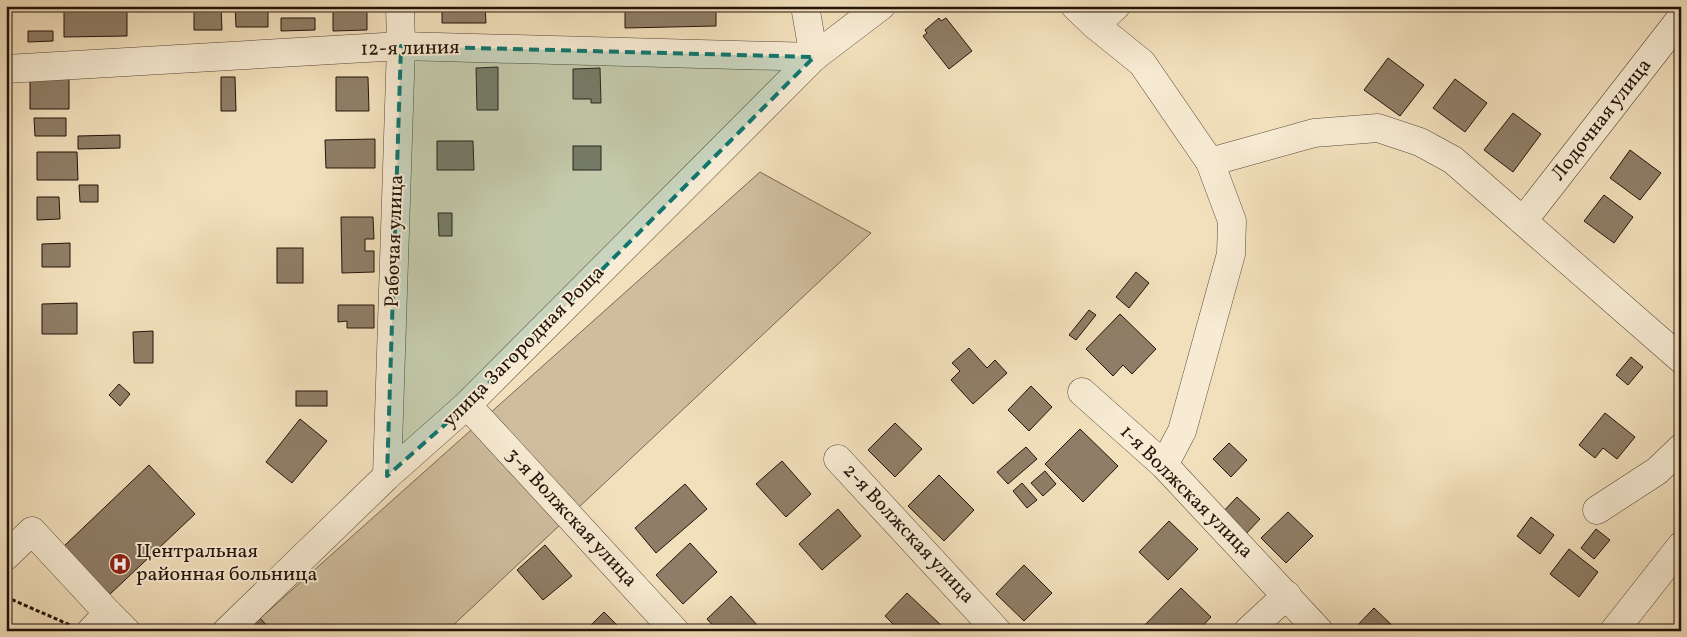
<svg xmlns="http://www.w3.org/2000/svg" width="1687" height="637" viewBox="0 0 1687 637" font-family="Vollkorn,serif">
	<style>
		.green { fill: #cfbd9e; stroke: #796854 }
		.building { fill: #8f7e67; stroke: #23130a }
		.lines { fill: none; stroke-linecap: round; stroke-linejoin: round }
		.minor-casing { stroke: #574636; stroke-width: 29 }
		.path { stroke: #23130a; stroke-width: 3; stroke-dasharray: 4 2.5; stroke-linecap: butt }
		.minor { stroke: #f7ebd3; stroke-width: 28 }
		.marked { fill: #0f766e; fill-opacity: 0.2; stroke: #0f766e; stroke-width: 4; stroke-dasharray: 10 6; stroke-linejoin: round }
		.labels { text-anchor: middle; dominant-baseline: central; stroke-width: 4; stroke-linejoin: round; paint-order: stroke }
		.street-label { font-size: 20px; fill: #23130a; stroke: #f7ebd3 }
		.poi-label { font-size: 20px; fill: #23130a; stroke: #f7ebd3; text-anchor: start }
	</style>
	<rect width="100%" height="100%" fill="#f2e0bc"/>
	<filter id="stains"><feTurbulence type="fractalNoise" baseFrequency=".004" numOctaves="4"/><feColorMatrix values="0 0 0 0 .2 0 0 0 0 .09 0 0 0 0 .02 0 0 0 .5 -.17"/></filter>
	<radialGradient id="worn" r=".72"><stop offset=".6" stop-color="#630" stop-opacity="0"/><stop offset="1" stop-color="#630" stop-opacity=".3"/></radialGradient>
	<polygon class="green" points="760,172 871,233 447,631 246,631"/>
	<g class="building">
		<polygon points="64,6 127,6 127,36 64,37"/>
		<polygon points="194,6 221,6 222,30 194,30"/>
		<polygon points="235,6 268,6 268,27 236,27"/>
		<polygon points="333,6 367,6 367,30 333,31"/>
		<polygon points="442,6 485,6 486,23 442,23"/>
		<polygon points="625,6 716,6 716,26 625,28"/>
		<polygon points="281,18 315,18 315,30 281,31"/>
		<polygon points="939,18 941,21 946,18 972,51 949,69 923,36 927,33 925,30"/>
		<polygon points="28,31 53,31 53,41 28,42"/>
		<polygon points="1388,58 1424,85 1400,116 1364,90"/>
		<polygon points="498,67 498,110 477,110 476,68"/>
		<polygon points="600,68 601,103 591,103 591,99 573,99 573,69"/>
		<polygon points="69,77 69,109 30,109 30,78"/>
		<polygon points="221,77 235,77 236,111 221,111"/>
		<polygon points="336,77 368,77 369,111 336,111"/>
		<polygon points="1455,79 1487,103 1465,132 1433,108"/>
		<polygon points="1513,113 1541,134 1513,172 1484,150"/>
		<polygon points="34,118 66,118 66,136 35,136"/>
		<polygon points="120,135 120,148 78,149 78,136"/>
		<polygon points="375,139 375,168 326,168 325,140"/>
		<polygon points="437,141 473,141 474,170 437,170"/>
		<rect x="573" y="146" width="28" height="24"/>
		<polygon points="1630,150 1661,173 1640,200 1610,178"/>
		<polygon points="37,152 77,152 78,180 37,180"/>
		<polygon points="79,185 98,185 98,202 80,202"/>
		<polygon points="1604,195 1633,217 1614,243 1584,221"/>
		<polygon points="37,197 59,197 60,219 37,220"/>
		<polygon points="438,213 452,213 452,236 439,236"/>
		<polygon points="341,217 373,217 374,239 365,239 365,251 374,251 374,272 342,273"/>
		<polygon points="70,243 70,267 42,267 42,244"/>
		<rect x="277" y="248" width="26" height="35"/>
		<polygon points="1136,272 1149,283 1129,308 1116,297"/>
		<polygon points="77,303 77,334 42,334 42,304"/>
		<polygon points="338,305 374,305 374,328 347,328 347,321 338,322"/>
		<polygon points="1089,310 1096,315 1076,340 1069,335"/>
		<polygon points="1120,314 1156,349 1132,374 1123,365 1113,376 1086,349"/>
		<polygon points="153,331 153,363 134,363 133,332"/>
		<polygon points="969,348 987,368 995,360 1007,373 973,404 951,380 960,371 952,363"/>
		<polygon points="1631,357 1643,367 1628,385 1616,375"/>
		<polygon points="119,384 130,394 120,406 109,395"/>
		<polygon points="1031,386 1052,407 1029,431 1008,410"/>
		<rect x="296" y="391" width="31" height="15"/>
		<polygon points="1605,413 1635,437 1617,459 1603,448 1595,458 1579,445"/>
		<polygon points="300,419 327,441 292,483 266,462"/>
		<polygon points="895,423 922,449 895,477 868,450"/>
		<polygon points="1080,429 1118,466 1083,502 1045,464"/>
		<polygon points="1229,443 1247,460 1231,477 1213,459"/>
		<polygon points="1026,447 1037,459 1008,484 997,472"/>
		<polygon points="782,461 811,494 786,517 756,484"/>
		<polygon points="149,465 195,514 108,596 62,548"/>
		<polygon points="1045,471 1056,484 1043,496 1031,483"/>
		<polygon points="939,475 974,510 944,541 908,506"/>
		<polygon points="1022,483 1037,500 1027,508 1013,491"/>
		<polygon points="685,484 707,509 656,553 635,528"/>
		<polygon points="1237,497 1260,519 1242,538 1219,516"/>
		<polygon points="838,509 861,536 822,570 799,544"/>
		<polygon points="1288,512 1313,536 1286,563 1261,538"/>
		<polygon points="1531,517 1554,535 1540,554 1517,536"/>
		<polygon points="1169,521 1198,549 1168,580 1139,552"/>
		<polygon points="1596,529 1610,540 1594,559 1581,548"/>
		<polygon points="690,543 717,572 683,604 656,575"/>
		<polygon points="545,545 572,576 543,600 517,570"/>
		<polygon points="1569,549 1598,572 1579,597 1550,574"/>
		<polygon points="1024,565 1052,593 1024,621 996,594"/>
		<polygon points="1181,588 1211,617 1198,631 1139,631"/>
		<polygon points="907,593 943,627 939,631 900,631 885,616"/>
		<polygon points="731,596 758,626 753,631 718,631 707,619"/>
		<polygon points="1374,608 1398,631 1352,631"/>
		<polygon points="604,612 623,631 585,631"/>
		<polygon points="256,614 272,631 239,631"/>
	</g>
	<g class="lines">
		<g class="minor-casing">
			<g id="minor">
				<polyline points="805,6 814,57"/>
				<polyline points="1075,6 1095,25 1142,63 1210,162 1314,133 1378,128 1420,142 1453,160 1681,359"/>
				<polyline points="1095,25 1116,6"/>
				<polyline points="6,69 401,46 814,57"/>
				<polyline points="1523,221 1681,18"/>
				<polyline points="1082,392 1164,465 1319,631"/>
				<polyline points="467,405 675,631"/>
				<polyline points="838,459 997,631"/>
				<polyline points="1164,465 1182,431 1231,254 1232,221 1210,162"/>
				<polyline points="387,476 401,46 400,6"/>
				<polyline points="1597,510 1657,471 1681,448"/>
				<polyline points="6,556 32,531 108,613"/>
				<polyline points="91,631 108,613 126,631"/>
				<polyline points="227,631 387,476 467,405 814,57 881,6"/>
				<polyline points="1248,631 1287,595"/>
				<polyline points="1614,631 1681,546"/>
			</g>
		</g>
		<polyline class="path" points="6,597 70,625"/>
		<use href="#minor" class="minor"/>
	</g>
	<path class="marked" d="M401,46L814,57L467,405L387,476Z"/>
	<defs>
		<g id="hospital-disc" transform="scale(1.125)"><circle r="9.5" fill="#8f2418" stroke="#f7ebd3"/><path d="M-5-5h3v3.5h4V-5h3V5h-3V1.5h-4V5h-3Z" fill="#fff"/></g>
	</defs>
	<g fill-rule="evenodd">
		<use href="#hospital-disc" x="120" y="564"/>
	</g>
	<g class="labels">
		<g class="street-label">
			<text transform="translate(410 49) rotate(-1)">12-я линия</text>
			<text transform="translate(1602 120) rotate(-52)">Лодочная улица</text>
			<text transform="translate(395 241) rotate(-88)">Рабочая улица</text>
			<text transform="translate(524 347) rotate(-45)">улица Загородная Роща</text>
			<text transform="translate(1186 492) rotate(45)">1-я Волжская улица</text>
			<text transform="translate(571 518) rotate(47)">3-я Волжская улица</text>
			<text transform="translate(908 534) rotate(47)">2-я Волжская улица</text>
		</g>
		<g class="poi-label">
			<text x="136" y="552">Центральная<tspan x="136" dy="23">районная больница</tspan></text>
		</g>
	</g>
	<rect width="1687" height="637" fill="none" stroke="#f2e0bc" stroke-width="25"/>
	<rect x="8" y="8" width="1672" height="622" fill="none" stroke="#23130a" stroke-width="2.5"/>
	<rect x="12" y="12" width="1662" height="612" fill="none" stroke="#23130a"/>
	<rect width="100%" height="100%" filter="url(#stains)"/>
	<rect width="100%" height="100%" fill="url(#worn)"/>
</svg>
